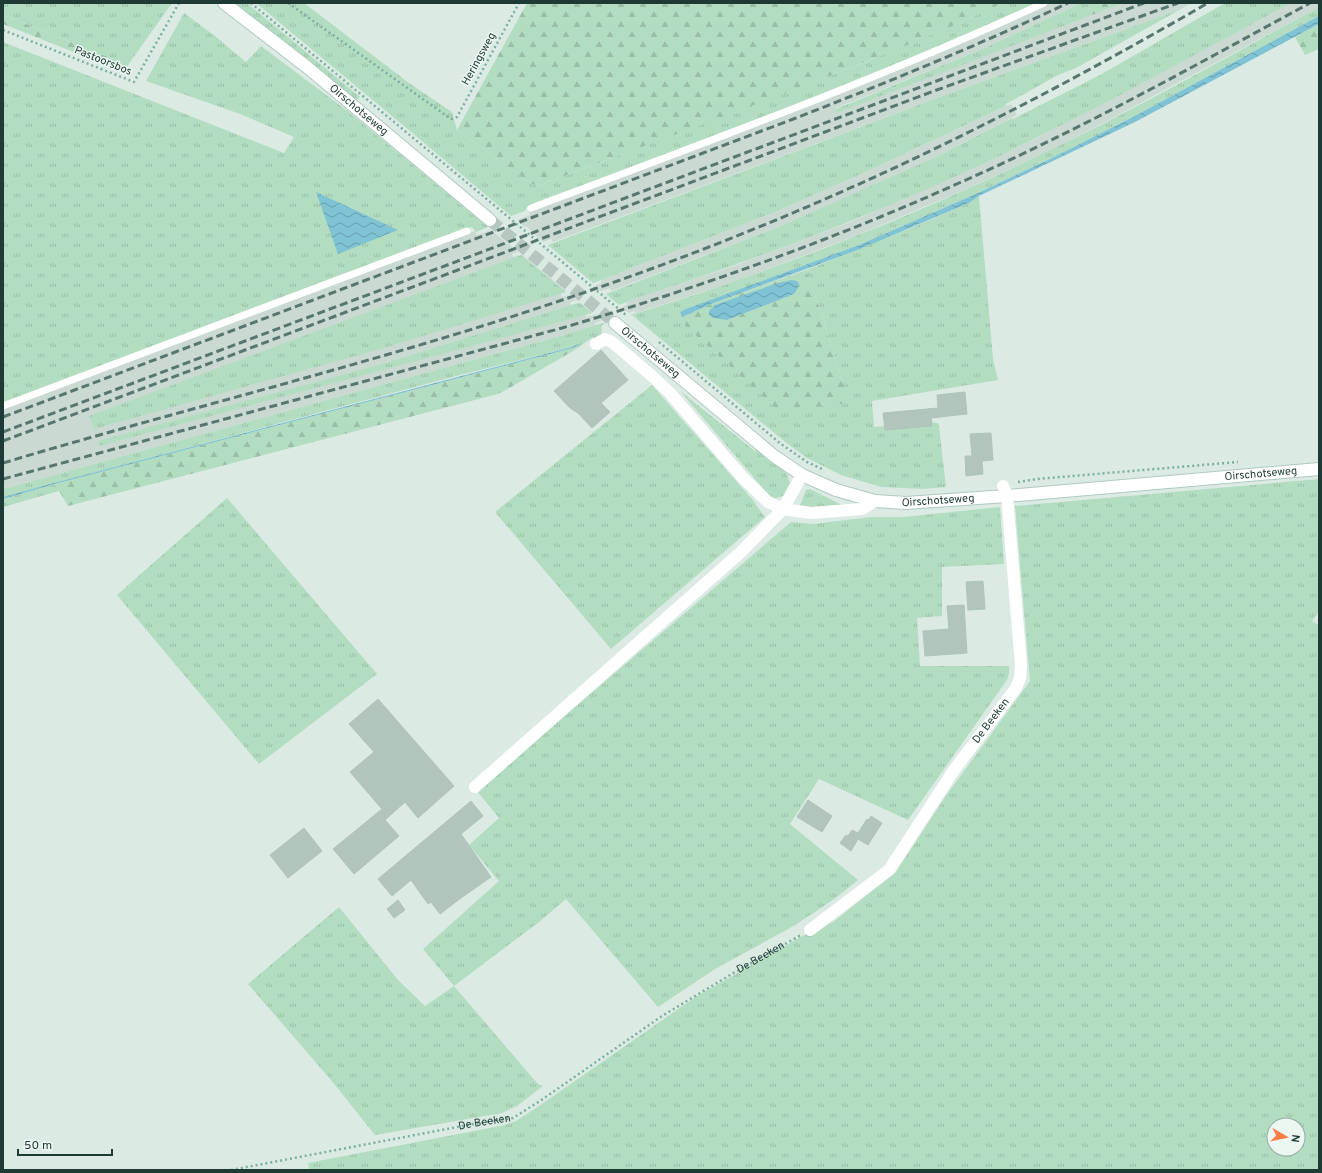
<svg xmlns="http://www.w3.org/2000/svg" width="1322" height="1173" viewBox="0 0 1322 1173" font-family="Overpass,sans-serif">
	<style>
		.built { fill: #cadad3 }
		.grass { fill: url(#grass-tufts); fill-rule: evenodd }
		.forest { fill: url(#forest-firs); fill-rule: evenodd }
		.water { fill: url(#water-waves) }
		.building { fill: #b1c5bd; stroke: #aec4bc }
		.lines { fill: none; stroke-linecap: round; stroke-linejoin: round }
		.secondary-tunnel { stroke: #b6c7c1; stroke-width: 12; stroke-dasharray: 12 6; stroke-linecap: butt }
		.secondary-casing { stroke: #afcac2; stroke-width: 14 }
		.path { stroke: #7ab0a2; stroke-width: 2.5; stroke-dasharray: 2 3; stroke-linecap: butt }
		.lane { stroke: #fff; stroke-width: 7 }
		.street { stroke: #fff; stroke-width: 12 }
		.secondary { stroke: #fff; stroke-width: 12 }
		.rail { stroke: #57766f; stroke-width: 3; stroke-dasharray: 8 4; stroke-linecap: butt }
		.labels { text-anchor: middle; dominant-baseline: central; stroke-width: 3; stroke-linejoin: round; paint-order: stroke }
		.street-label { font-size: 11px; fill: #1d3a34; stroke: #ecf7f2 }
	</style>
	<defs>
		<pattern id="grass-tufts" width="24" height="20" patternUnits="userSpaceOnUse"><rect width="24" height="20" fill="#b3ddc0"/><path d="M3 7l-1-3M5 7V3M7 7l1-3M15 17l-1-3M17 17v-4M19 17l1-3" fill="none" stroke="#9abea6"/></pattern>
		<pattern id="forest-firs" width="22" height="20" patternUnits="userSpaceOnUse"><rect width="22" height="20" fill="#b3ddc0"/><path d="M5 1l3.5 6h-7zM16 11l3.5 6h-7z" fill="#9abea6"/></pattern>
		<pattern id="water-waves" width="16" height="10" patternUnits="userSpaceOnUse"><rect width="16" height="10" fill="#7fc3d4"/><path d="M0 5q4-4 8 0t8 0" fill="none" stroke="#679fad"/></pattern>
	</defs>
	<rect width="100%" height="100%" fill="#dceae4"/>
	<g class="built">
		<polygon points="1049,3 1081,3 987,47 836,108 837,112 1123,3 1191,3 1181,9 937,98 553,242 551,239 543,242 526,226 525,227 517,220 530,215 529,212 982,34"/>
		<polygon points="1291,3 1319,3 1319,7 1109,120 1047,152 964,190 855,236 736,281 636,313 635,311 629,313 622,307 627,305 626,301 731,267 848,223 957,175 1037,138 1102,104"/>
		<polygon points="1011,104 1017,115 938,156 877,184 781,226 611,291 610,288 601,291 594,286 601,283 601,280 775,212 870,170"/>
		<polygon points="491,230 518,252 512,254 513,257 522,255 566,291 561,294 561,297 569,295 576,300 570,302 571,305 580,303 592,313 585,315 586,317 594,315 601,321 595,323 595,326 564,335 3,489 3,409 465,235 475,231 477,235"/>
	</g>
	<g class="grass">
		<polygon points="3,3 172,3 128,65 3,15"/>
		<polygon points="234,3 247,3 360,97 357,100 285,42"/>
		<polygon points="256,3 304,3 409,83 452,112 457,130 532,184 538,186 863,63 961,22 1003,3 1039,3 878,73 527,207 525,211 511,216 404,126"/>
		<polygon points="1081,3 1087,3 1092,15 837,113 836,109 987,47"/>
		<path d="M1225,3H1291C1207,48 1123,95 1038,137C906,203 768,256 627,301V302L619,305L606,294L781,226L938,156L1012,118L1013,119L1100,75Z"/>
		<path d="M1319,7V16L1133,117L1050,159L978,193L859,245L680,312L682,317L680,321L842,380L822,315L806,270L916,226L969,203L979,196L993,359L998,380L872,401L874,427L932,422L937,423L939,426L946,487L923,489L881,487L841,475L807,458L784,441L633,316L646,312L632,316L631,315C774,271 913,217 1048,151C1140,107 1229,56 1319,7Z"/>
		<polygon points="1181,9 1076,68 1058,75 1006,104 1006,106 870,170 775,212 601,280 593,283 548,245 937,98"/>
		<polygon points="184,13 215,36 246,62 261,46 349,112 488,227 476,232 472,227 452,234 3,404 3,42 284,153 294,137 240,114 146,81"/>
		<polygon points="521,255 566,292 384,348 94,429 89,416"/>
		<polygon points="578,303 580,303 592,313 454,351 99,446 98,441 389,362"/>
		<polygon points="603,323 605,324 602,325 601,336 596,340 593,337 573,351 573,348 579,345 578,344 572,347 460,375 3,497 3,489 564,335"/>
		<polygon points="652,385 752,499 765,517 611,649 495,512"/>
		<polygon points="680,391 755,451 757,449 787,474 790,483 783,496 772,499"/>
		<path d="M1319,479V611L1312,621L1319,625V1170H309L308,1163L505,1125L516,1121L539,1106L697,996L806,934L833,922L896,872L945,797L1030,681L1015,506ZM1274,1125H1298V1149H1274Z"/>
		<polygon points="55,484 59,491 3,507 3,499"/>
		<polygon points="810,489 844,506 799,508 806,490"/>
		<polygon points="227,498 377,674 259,764 117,595"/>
		<polygon points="1000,507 1004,564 942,567 942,616 917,618 920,666 1009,666 1009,674 1007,680 908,820 819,779 790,824 858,880 837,897 815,912 790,928 715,969 658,1007 566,899 539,922 454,986 531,1076 538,1084 543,1086 517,1106 502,1113 375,1135 331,1080 248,984 339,907 398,980 425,1006 454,986 423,949 499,881 469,845 499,818 477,791 791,522 813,524 872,517 904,517"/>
	</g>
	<g class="forest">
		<path d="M527,3H1003C941,32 877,58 813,82C722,118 630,151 538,186L532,184L457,130Z"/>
		<polygon points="1087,3 1123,3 1092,15"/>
		<polygon points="3,16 3,15 128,65 124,72 3,24"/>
		<polygon points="1319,24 1319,49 1305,55 1295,37"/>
		<path d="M806,270L822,315L849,403L779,411L680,321L682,317L714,303ZM797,281L799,284L798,288L794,294L727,320Z"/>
		<polygon points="573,348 573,351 504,391 498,394 68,506 55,484"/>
	</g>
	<g class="water">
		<polygon points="1319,16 1319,24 1135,122 979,196 969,203 860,249 714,303 682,317 680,312 686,309 859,245 978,193 1050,159 1133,117"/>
		<polygon points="316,192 398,230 338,254"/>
		<polygon points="792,280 797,281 799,284 798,288 794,294 727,320 713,318 709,315 709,311 715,305 778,283"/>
		<polygon points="578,344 579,345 573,348 55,484 3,499 3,497 54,483 572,347"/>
	</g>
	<g class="building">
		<polygon points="601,350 628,380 601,403 610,412 592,428 578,413 570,408 554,391"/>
		<polygon points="965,392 967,414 931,418 932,426 885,430 883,413 938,408 937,395"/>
		<polygon points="991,433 993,460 982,461 983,474 966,476 965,456 972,456 970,434"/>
		<polygon points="983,581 985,609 968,610 966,582"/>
		<polygon points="964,605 967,653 925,656 923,631 949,629 947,606"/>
		<polygon points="378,699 454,786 418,818 405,802 385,820 399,836 354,874 333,849 382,809 350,772 374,752 349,724"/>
		<polygon points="808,800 832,816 822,832 797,817"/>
		<polygon points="471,801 483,816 461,834 491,877 461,898 440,914 431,902 428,904 411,880 392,896 378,879"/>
		<polygon points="871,816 882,823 868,845 858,839 851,851 840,843 846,835 848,836 852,830 858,833 867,819 869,820"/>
		<polygon points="304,828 322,851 288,878 270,855"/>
		<polygon points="398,900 405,910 394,918 387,909"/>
	</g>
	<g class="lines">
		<polyline class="secondary-tunnel" points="490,220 615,323"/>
		<g class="secondary-casing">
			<g id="secondary">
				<path id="s3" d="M224,3L307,67L490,220"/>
				<path id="s4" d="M615,323L774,456L802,475L836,490L875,501L906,503L1007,496L1319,469"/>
			</g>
		</g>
		<g class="path">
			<polyline points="251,3 626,315"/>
			<polyline points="288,3 451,119 457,117 519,3"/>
			<polyline points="3,30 134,82 179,3"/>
			<polyline points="659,342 781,444 807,462 822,469"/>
			<polyline points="1018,482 1037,479 1238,462"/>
			<path id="s1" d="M231,1170L473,1124L513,1118L540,1101L662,1016L730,975L801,935"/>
		</g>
		<g class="lane">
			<path d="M531,208C704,143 877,80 1044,3"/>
			<polyline points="3,406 467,231"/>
		</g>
		<g class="street">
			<polyline points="596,344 605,339 612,342 652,376 670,393 743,478 768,502 783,509 811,513 862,509 875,501"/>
			<polyline points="475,787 741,552 783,509 802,475"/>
			<path id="s2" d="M810,930L889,870L954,770L1016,688L1020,678L1021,666L1007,496L1003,486"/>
		</g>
		<use href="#secondary" class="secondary"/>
		<g class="rail">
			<path d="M3,417L796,118C888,82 979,45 1068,3"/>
			<polyline points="3,432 1144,3"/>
			<polyline points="3,441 934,91 1178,3"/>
			<path d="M3,463C190,407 380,362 565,299C709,251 850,192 985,124C1061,86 1135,45 1208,3"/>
			<path d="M3,479L562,328C698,288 830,241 959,183C1080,130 1194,66 1310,3"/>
		</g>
	</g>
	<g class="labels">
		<g class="street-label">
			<text transform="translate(479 59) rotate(-61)">Heringsweg</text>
			<text transform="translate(103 61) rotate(22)">Pastoorsbos</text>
			<text stroke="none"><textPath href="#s3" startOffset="172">Oirschotseweg</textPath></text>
			<text stroke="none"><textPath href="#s4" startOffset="46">Oirschotseweg</textPath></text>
			<text stroke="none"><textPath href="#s4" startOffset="706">Oirschotseweg</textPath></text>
			<text stroke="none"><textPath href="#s4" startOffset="382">Oirschotseweg</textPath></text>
			<text stroke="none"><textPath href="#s2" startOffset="280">De Beeken</textPath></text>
			<text stroke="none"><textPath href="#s1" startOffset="582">De Beeken</textPath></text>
			<text stroke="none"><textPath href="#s1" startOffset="258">De Beeken</textPath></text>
		</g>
	</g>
	<rect width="1322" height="1173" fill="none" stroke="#1d3a34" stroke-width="8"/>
	<g transform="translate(1286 1137) rotate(99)"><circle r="19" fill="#ecf7f2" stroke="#99aba6"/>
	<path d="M0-3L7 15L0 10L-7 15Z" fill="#fd7d47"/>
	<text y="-6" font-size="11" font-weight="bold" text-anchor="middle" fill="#1d3a34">N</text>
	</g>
	<path d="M18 1149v6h94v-6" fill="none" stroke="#1d3a34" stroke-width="2"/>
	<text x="24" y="1149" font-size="12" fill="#1d3a34" stroke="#ecf7f2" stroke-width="3" paint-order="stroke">50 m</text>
</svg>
